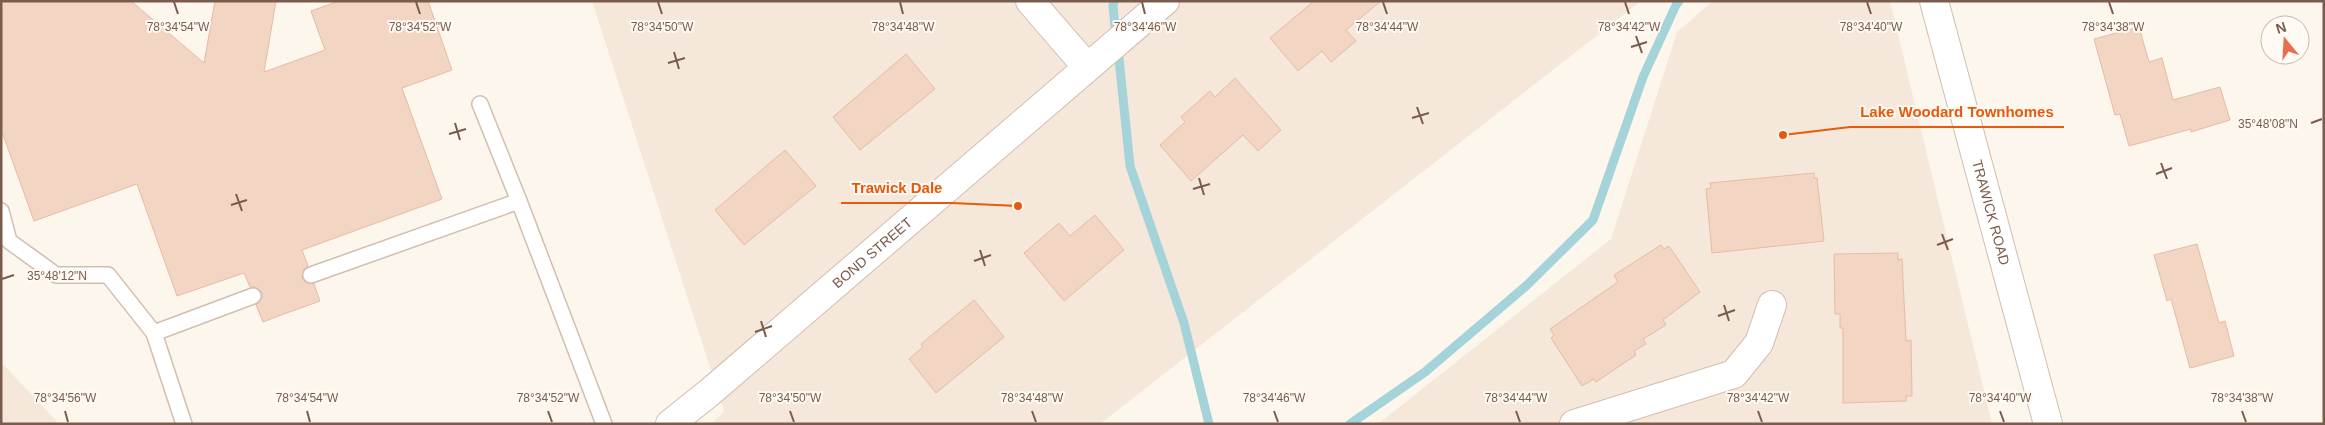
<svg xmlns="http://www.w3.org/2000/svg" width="2325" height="425" viewBox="0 0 2325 425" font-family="Arial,sans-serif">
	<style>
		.residential { fill: #f5e8da }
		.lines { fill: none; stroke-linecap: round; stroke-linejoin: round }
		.stream { stroke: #a5d3da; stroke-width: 9 }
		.building { fill: #f3d5c3; stroke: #e6bba3 }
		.service-casing { stroke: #d1beb0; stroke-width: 18 }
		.minor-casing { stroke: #d1beb0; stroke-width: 30 }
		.tertiary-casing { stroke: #d1beb0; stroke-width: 30 }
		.service { stroke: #fff; stroke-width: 15 }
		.minor { stroke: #fff; stroke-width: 28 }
		.tertiary { stroke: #fff; stroke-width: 28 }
		.ticks { fill: none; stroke: #7a5c4d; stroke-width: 2 }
		.labels { text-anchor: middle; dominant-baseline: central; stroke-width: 4; stroke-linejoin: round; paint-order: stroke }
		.street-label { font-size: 14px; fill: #7a5c4d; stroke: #fffaf3 }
		.ticks-label { font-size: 12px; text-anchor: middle; fill: #7a5c4d; stroke: #fffaf3; stroke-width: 4; stroke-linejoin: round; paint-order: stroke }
		.leader { fill: none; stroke: #e8590c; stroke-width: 2 }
		.callout-dot { fill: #e8590c; stroke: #fffaf3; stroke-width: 2 }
		.callout-label { font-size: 15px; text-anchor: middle; font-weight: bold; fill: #e8590c; stroke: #fffaf3; stroke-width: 4; stroke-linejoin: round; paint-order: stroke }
	</style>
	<rect width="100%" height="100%" fill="#fdf6ec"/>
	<g class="residential">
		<polygon points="592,1 1641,1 1100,424 712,424 724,411"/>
		<polygon points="1713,1 1890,1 1992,424 1378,424 1611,239 1677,32"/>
		<polygon points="1,362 59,424 1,424"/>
	</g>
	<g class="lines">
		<g class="stream">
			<polyline points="1114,1 1113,6 1116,36"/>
			<polyline points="1118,49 1130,166 1184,323 1209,424"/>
			<polyline points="1350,424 1425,372 1526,286 1593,220 1643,77 1676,5 1679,1"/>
		</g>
	</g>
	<g class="building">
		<polygon points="1,1 131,1 204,63 215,1 276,1 264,72 325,50 311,11 339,1 428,1 452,70 402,88 442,199 302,250 308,266 304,269 302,278 305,282 314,284 320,301 284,314 263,322 256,305 262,298 262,292 255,287 250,287 244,273 177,296 137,184 34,221 1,129"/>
		<polygon points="1314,1 1381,1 1346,30 1356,41 1331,62 1322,51 1298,71 1270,38"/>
		<polygon points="2139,27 2149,62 2162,58 2173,100 2220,87 2230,120 2191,132 2191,129 2129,146 2120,114 2115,115 2094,39"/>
		<polygon points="906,54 935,89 860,150 833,117"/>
		<polygon points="1235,78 1281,130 1258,151 1243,135 1191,181 1160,145 1185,122 1181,117 1210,91 1215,97"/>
		<polygon points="785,150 816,186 744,245 715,210"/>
		<polygon points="1814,173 1814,178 1817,178 1824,241 1712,253 1706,189 1711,188 1710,183"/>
		<polygon points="1095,215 1124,250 1064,301 1024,253 1059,223 1070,236"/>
		<polygon points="2197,244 2219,323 2225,321 2234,356 2190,368 2171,299 2167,301 2154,255"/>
		<polygon points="1661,245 1664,249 1669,246 1700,292 1663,320 1666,325 1643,339 1646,344 1634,351 1636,355 1596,382 1594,379 1582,386 1551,338 1554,335 1550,329 1618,282 1614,275"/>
		<polygon points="1898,253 1898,260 1902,259 1906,341 1911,340 1912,396 1906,396 1906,401 1843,403 1843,328 1840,328 1840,314 1835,314 1834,254"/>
		<polygon points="974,300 1004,337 936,393 909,359 923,347 921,344"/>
	</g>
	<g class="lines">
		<g class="service-casing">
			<g id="service">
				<polyline points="480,104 519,201"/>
				<polyline points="1,211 9,241 56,275 108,275 154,333"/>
				<polyline points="311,275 519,201 604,424"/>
				<polyline points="184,424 154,333 253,296"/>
			</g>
		</g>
		<g class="minor-casing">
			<g id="minor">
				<polyline points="1030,1 1087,67"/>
				<path id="s1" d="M670,424L710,392L1165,1"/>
				<polyline points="1574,424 1734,374 1759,343 1772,305"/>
			</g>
		</g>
		<g class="tertiary-casing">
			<g id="tertiary">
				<path id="s2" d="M1934,1L2048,424"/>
			</g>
		</g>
		<use href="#service" class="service"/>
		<use href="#minor" class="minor"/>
		<use href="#tertiary" class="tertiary"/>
	</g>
	<path class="ticks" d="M174,2L178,14M416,2L420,14M658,2L662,14M900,2L903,14M1142,2L1145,14M1383,2L1387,14M1625,2L1629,14M1867,2L1871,14M2109,2L2113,14M1636,36L1642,53M1631,47L1647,42M674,52L679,69M668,63L685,58M1417,107L1423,124M1412,118L1429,113M455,123L460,140M2311,123L2322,119M449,134L466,129M2161,163L2167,179M2156,174L2172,168M1199,178L1204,195M1193,189L1210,184M236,194L242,211M231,205L247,200M1942,234L1948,250M1937,245L1953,239M980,250L985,266M974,261L991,255M2,279L14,275M1724,305L1729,321M1718,316L1735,310M761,321L766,337M755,332L772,326M65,411L68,422M307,411L310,422M548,411L552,422M790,411L794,422M1032,411L1036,422M1274,411L1278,422M1516,411L1520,422M1758,411L1762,422M2000,411L2004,422M2242,411L2246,422"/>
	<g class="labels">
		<g class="street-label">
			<text stroke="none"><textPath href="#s2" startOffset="219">TRAWICK ROAD</textPath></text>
			<text stroke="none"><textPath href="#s1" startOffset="265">BOND STREET</textPath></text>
		</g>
	</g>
	<g class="ticks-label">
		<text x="178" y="31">78°34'54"W</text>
		<text x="420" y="31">78°34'52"W</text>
		<text x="662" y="31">78°34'50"W</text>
		<text x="903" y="31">78°34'48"W</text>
		<text x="1145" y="31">78°34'46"W</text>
		<text x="1387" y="31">78°34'44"W</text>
		<text x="1629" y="31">78°34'42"W</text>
		<text x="1871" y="31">78°34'40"W</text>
		<text x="2113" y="31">78°34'38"W</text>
		<text x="2268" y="128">35°48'08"N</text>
		<text x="57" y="280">35°48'12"N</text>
		<text x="65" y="402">78°34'56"W</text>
		<text x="307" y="402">78°34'54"W</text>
		<text x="548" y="402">78°34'52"W</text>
		<text x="790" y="402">78°34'50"W</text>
		<text x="1032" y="402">78°34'48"W</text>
		<text x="1274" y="402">78°34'46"W</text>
		<text x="1516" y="402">78°34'44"W</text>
		<text x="1758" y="402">78°34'42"W</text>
		<text x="2000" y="402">78°34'40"W</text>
		<text x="2242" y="402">78°34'38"W</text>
	</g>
	<path class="leader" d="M1783 135L1850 127H2064M1018 206L952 203H841"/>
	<g class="callout-dot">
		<circle cx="1783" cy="135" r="5"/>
		<circle cx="1018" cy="206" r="5"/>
	</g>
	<g class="callout-label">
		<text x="1957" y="117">Lake Woodard Townhomes</text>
		<text x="897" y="193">Trawick Dale</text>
	</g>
	<rect width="2325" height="425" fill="none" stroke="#7a5c4d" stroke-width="5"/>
	<g transform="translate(2285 40) rotate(342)"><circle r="24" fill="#fffaf3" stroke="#cabbb1"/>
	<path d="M0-4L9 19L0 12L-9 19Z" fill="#e76f51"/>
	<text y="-8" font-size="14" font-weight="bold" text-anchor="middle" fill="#7a5c4d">N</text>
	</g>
</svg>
